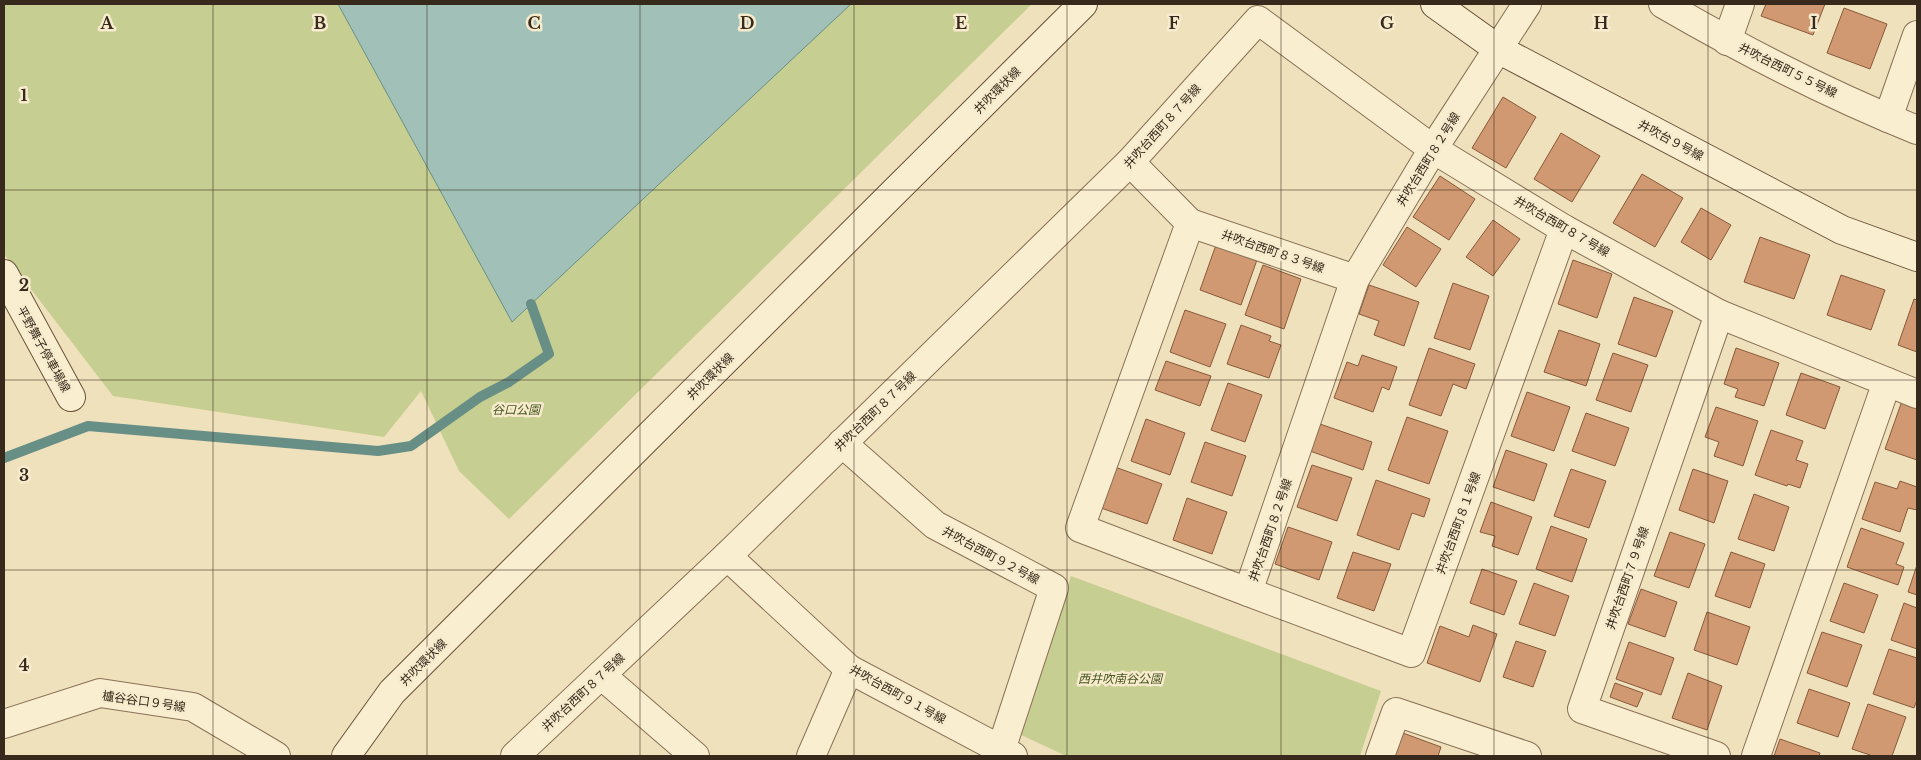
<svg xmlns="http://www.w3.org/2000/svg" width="1921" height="760" viewBox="0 0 1921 760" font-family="'Libre Baskerville','Noto Sans JP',serif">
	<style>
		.green { fill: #c7ce91 }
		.water { fill: #a1c1b8; stroke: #688f86 }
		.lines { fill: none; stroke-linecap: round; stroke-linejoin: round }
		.stream { stroke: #688f86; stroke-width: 10 }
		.building { fill: #d09971; stroke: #895a3a }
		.street-casing { stroke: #897156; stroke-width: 30 }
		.secondary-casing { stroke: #6a5239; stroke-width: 30 }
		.street { stroke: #faeed1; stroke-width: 28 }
		.secondary { stroke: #faeed1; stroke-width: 28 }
		.grid { fill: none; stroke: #37291b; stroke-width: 1; stroke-opacity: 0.55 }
		.labels { text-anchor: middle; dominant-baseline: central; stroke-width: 5; stroke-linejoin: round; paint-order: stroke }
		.street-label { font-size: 12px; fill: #37291b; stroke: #f7ebcd }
		.park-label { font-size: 12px; font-style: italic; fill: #475521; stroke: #f7ebcd }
		.grid-label { font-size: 16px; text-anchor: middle; font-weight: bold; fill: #37291b; stroke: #f7ebcd; stroke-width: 5; stroke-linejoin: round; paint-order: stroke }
	</style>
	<rect width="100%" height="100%" fill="#f0e1bd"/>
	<g class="green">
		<polygon points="4,4 1032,4 509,519 459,471 421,391 384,437 113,396 4,254"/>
		<polygon points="1071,576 1381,691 1360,756 1066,756 1019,734"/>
	</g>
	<polygon class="water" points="338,4 851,4 512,322"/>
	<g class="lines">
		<polyline class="stream" points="4,458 88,426 378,451 411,446 480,397 509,382 549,354 531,304"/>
	</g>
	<g class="building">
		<polygon points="1766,4 1825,4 1813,35 1761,16"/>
		<polygon points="1844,8 1887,24 1870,69 1827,53"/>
		<polygon points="1503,97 1536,117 1506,168 1472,148"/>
		<polygon points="1561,133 1600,156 1572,202 1534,179"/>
		<polygon points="1642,174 1683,198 1655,247 1613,223"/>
		<polygon points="1440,176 1475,199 1449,240 1413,217"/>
		<polygon points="1701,208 1731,225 1711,260 1681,242"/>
		<polygon points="1493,220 1520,239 1493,276 1466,257"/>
		<polygon points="1407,227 1441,249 1416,287 1383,265"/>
		<polygon points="1760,237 1810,255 1794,299 1744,282"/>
		<polygon points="1217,242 1258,257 1241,305 1200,290"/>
		<polygon points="1573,260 1612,274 1597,318 1558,304"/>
		<polygon points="1263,265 1301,279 1284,329 1245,315"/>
		<polygon points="1841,275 1885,290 1871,330 1827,315"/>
		<polygon points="1453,283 1489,296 1470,350 1434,338"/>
		<polygon points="1369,285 1419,302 1404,346 1374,335 1379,321 1359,314"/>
		<polygon points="1634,297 1673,311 1656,357 1618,344"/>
		<polygon points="1914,299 1917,300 1917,352 1898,345"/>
		<polygon points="1185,310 1226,324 1210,367 1170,352"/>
		<polygon points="1241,325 1271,336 1269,341 1281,345 1269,378 1227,364"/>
		<polygon points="1559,330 1600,344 1586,386 1544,372"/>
		<polygon points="1429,348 1475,364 1466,389 1453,384 1441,416 1409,405"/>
		<polygon points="1736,348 1779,363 1764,406 1735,397 1738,389 1724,384"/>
		<polygon points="1613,353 1648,365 1631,412 1596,400"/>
		<polygon points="1362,355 1397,367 1389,390 1382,387 1373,412 1334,398 1347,362 1358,366"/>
		<polygon points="1166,361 1211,376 1200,406 1155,390"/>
		<polygon points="1801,373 1840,387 1825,429 1786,415"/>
		<polygon points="1228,383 1262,395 1245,442 1211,430"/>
		<polygon points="1527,392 1570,407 1554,451 1511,436"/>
		<polygon points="1902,401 1917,406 1917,460 1885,449"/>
		<polygon points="1716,407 1758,421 1743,466 1714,456 1719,442 1705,437"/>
		<polygon points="1586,413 1629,428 1615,466 1572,451"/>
		<polygon points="1407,417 1448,431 1429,484 1388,470"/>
		<polygon points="1146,419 1185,433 1170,475 1131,461"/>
		<polygon points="1320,424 1372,442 1363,470 1310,451"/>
		<polygon points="1771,430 1803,441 1796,460 1808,464 1800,488 1788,484 1787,486 1755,475"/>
		<polygon points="1205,442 1246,456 1232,496 1191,482"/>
		<polygon points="1506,450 1547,464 1534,501 1493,487"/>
		<polygon points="1312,465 1352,478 1337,521 1297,507"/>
		<polygon points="1115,467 1162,484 1147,524 1101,508"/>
		<polygon points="1571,469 1606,481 1589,528 1554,516"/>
		<polygon points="1693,469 1728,481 1714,523 1679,510"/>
		<polygon points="1376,480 1430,499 1424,517 1412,513 1399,550 1357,535"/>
		<polygon points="1900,481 1917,487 1917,510 1908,508 1900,532 1862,519 1875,482 1897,489"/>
		<polygon points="1754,494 1789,507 1774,551 1738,539"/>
		<polygon points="1187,498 1227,512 1212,554 1173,540"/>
		<polygon points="1491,502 1532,517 1518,555 1492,546 1495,536 1480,532"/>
		<polygon points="1551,526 1587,539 1572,582 1536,569"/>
		<polygon points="1288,527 1332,542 1319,580 1275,564"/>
		<polygon points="1861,528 1904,543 1896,564 1904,567 1898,585 1847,567"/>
		<polygon points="1670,532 1705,544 1689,588 1654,576"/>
		<polygon points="1353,552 1391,564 1374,611 1337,598"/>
		<polygon points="1731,552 1765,564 1750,608 1715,596"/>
		<polygon points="1917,565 1917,595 1908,592"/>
		<polygon points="1482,569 1517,581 1504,615 1470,603"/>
		<polygon points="1534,583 1569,596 1555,636 1519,624"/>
		<polygon points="1844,583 1878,595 1864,633 1830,621"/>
		<polygon points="1641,589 1677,602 1665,637 1628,624"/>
		<polygon points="1904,603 1917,608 1917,649 1891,640"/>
		<polygon points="1707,612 1750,627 1737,665 1694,650"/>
		<polygon points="1473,625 1497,634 1480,682 1427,663 1440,626 1469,637"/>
		<polygon points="1822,632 1862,645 1847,687 1807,673"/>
		<polygon points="1516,641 1546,651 1533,687 1503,677"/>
		<polygon points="1629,642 1674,658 1661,695 1616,679"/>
		<polygon points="1889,649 1917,658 1917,700 1914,708 1873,694"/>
		<polygon points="1688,673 1722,686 1707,730 1672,718"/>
		<polygon points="1615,683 1643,693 1637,707 1610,697"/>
		<polygon points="1809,689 1850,703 1838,737 1797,723"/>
		<polygon points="1868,704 1906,717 1892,756 1873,756 1852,749"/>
		<polygon points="1403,733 1441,747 1438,756 1394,756"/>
		<polygon points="1780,739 1820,753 1819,756 1774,756"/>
	</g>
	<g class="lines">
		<g class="street-casing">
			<g id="street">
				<path d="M1663,4C1744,51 1830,95 1917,130"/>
				<polyline points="1727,41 1740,4"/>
				<polyline points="1888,118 1917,35"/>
				<polyline points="1130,162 1190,223 1080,528 1248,592 1355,279 1433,149 1527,4"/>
				<polyline points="1190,223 1355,279"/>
				<polyline points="842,443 935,525 1054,588 999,756"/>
				<polyline points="727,556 849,669 1013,756"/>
				<polyline points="1248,592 1411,653 1564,229"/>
				<polyline points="601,675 695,756"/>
				<polyline points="4,724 100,693 193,707 276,756"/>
				<polyline points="515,756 727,556 1130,162 1258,20 1433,149 1564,229 1719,314 1917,394"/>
				<polyline points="811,756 849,669"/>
				<polyline points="1380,756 1396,712 1527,756"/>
				<polyline points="1716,756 1582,709 1719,314"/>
				<polyline points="1756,756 1887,382"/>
			</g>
		</g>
		<g class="secondary-casing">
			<g id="secondary">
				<polyline points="1435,4 1498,49 1842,230 1917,257"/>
				<polyline points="4,274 71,397"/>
				<polyline points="346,756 392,692 1083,4"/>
			</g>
		</g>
		<use href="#street" class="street"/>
		<use href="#secondary" class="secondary"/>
	</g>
	<path class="grid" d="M213,4V756M427,4V756M640,4V756M854,4V756M1067,4V756M1281,4V756M1494,4V756M1708,4V756M4,190H1917M4,380H1917M4,570H1917"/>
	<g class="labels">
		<g class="street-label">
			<text transform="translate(1788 70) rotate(26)">井吹台西町５５号線</text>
			<text transform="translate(997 90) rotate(-45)">井吹環状線</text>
			<text transform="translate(1162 126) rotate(-48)">井吹台西町８７号線</text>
			<text transform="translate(1671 140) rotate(28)">井吹台９号線</text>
			<text transform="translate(1428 159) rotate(-58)">井吹台西町８２号線</text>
			<text transform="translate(1562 226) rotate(30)">井吹台西町８７号線</text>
			<text transform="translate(1273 251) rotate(19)">井吹台西町８３号線</text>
			<text transform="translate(44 349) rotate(61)">平野舞子停車場線</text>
			<text transform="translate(710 376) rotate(-45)">井吹環状線</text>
			<text transform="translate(875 411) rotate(-44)">井吹台西町８７号線</text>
			<text transform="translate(1458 523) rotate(-70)">井吹台西町８１号線</text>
			<text transform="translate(1270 530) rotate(-71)">井吹台西町８２号線</text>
			<text transform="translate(991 555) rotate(28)">井吹台西町９２号線</text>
			<text transform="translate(1627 578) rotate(-71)">井吹台西町７９号線</text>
			<text transform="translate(423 662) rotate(-45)">井吹環状線</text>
			<text transform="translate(583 692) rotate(-43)">井吹台西町８７号線</text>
			<text transform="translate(898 694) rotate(29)">井吹台西町９１号線</text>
			<text transform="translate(144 701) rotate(8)">櫨谷谷口９号線</text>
		</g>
		<g class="park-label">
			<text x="516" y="409">谷口公園</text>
			<text x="1120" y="678">西井吹南谷公園</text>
		</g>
	</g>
	<g class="grid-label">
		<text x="107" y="29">A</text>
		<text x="320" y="29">B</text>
		<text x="534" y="29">C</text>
		<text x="747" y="29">D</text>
		<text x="961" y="29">E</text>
		<text x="1174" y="29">F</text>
		<text x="1387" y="29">G</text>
		<text x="1601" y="29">H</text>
		<text x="1814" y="29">I</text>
		<text x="24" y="101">1</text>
		<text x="24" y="291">2</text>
		<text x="24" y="481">3</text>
		<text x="24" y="671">4</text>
	</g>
	<rect width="1921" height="760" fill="none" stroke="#37291b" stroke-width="10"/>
</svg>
